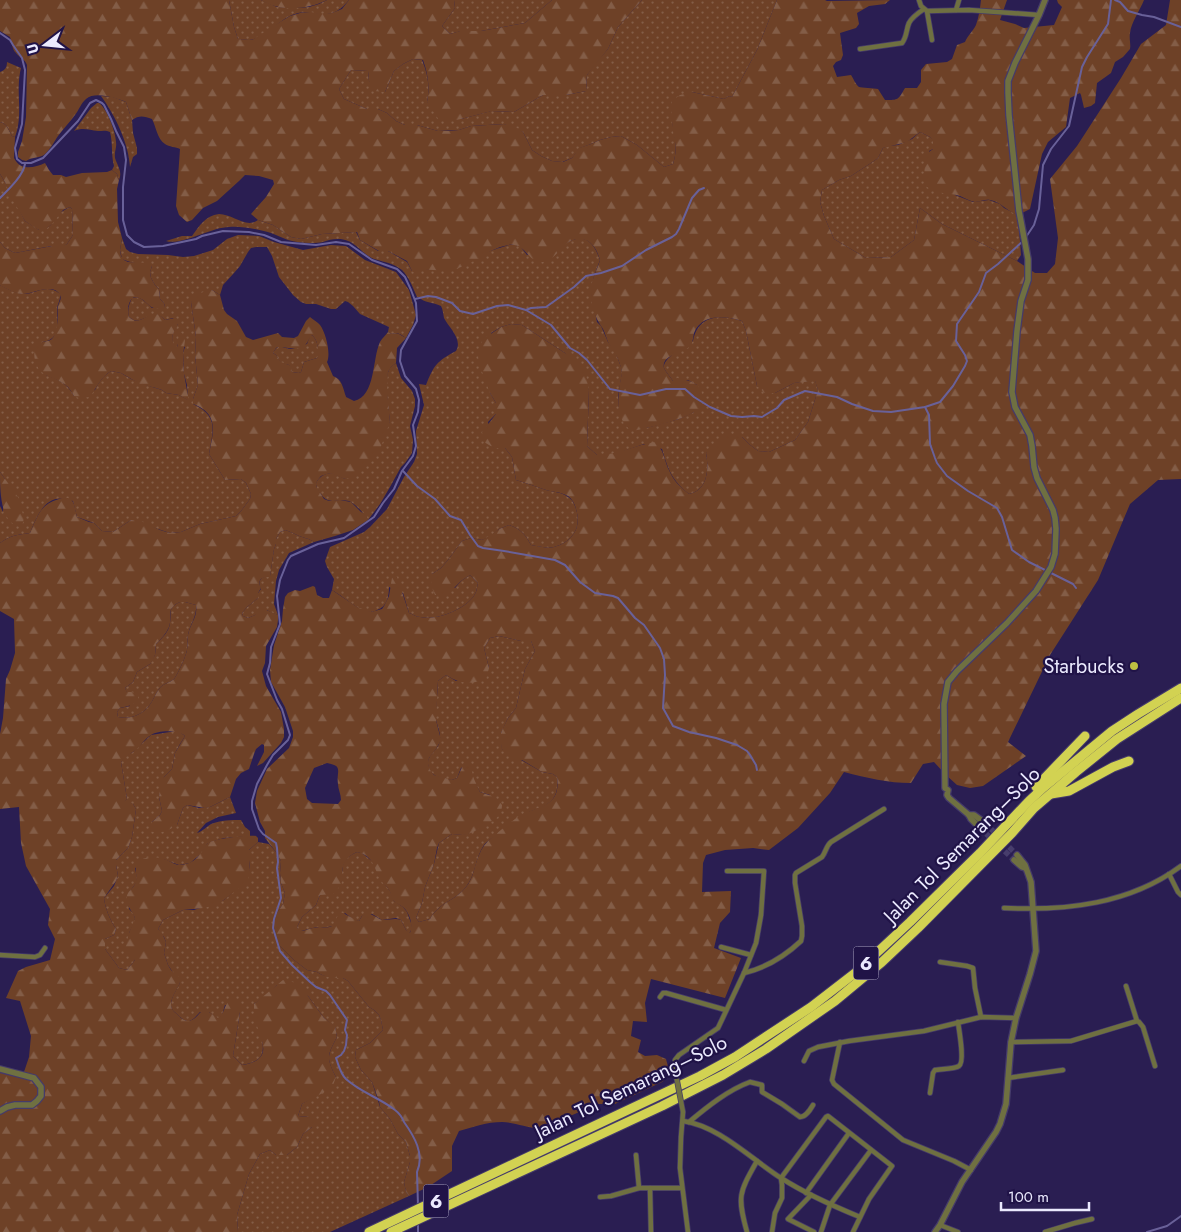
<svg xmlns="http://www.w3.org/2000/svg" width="1181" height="1232" viewBox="0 0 1181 1232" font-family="Jost,sans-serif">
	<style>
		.grass { fill: url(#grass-dots) }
		.forest { fill: url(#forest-firs); fill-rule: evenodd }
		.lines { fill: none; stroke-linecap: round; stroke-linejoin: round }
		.stream { stroke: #696199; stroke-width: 2 }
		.tertiary-tunnel { stroke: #473d6c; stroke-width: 5.5; stroke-dasharray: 5.5 3; stroke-linecap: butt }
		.minor-casing { stroke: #453b6a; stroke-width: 6 }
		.tertiary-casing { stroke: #453b6a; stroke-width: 8 }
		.motorway-casing { stroke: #453b6a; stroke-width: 11 }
		.minor { stroke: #6f7041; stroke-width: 4.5 }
		.tertiary { stroke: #6f7041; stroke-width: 5.5 }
		.motorway { stroke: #d2d252; stroke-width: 9 }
		.minor-bridge-casing { stroke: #453b6a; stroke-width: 6; stroke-linecap: butt }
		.minor-bridge { stroke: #6f7041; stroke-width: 4.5 }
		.poi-dot { fill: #bebf42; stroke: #201347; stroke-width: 2 }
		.labels { text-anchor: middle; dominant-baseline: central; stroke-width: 4.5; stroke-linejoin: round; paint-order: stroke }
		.shield { fill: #201347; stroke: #aeaac7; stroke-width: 1 }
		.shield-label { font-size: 19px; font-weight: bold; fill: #ebeafe }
		.poi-label { font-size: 20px; fill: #ebeafe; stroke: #201347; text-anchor: end }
		.street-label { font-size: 20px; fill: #ebeafe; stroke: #201347 }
	</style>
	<defs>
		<pattern id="grass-dots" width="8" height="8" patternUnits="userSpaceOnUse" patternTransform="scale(1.25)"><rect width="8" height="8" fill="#6e4127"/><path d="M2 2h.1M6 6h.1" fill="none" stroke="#835d47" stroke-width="1.8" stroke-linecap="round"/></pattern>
		<pattern id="forest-firs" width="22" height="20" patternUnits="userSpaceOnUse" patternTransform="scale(1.25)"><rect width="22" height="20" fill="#6e4127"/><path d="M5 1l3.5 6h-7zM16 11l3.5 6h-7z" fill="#835d47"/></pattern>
	</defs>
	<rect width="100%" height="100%" fill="#2a1e52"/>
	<g class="grass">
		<path d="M229,0H261L277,7L299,8L309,7L319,4L327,0H349C341,10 332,16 318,14C312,13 305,12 298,13C281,17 270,34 254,39C250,41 243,39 238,39L234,27Z"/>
		<polygon points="454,0 552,0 525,23 481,31 461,31 450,34 442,26 455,8"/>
		<path d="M642,0H777L757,50L732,97L729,96L724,99L692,92L672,122C675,138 678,148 673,164L664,167L637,145L621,136L611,137L600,140L591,144L580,148L572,158L562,162L552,161L541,156L532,150L523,132L504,124L471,126L459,130L438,131L417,125H405L396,121L387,113L378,109H367L344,99L339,89L351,70L368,71L369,81L385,92L394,71L403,64L413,59L422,60C428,74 430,87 427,102L461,119L491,111L514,112L543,95H566L586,91L587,75L594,65L608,49L618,27Z"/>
		<path d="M7,62L21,68C15,91 24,114 15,137L12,136C9,131 7,123 0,122V72C5,70 7,68 7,62Z"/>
		<path d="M101,96L113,97L126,102L132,120L133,133L137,148V154L133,157L130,167C129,144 115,115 101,96Z"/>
		<path d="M97,103H99C107,108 116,133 116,142C117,147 114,152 115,158C117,165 123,172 119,180L117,174L112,170L114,166C111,155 113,143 110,132C106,130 102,131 98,131C89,130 83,127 74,131L91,108Z"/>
		<polygon points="920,132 930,137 934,141 933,149 929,151 955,195 973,202 989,200 1000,204 1004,208 1018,215 1021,255 1017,261 942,224 920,208 914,240 891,257 866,258 834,239 824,216 820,202 822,190 839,180 851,176 874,161 878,158 883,148 888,146 898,145 912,139"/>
		<path d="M0,174L5,182L25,221L39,230C51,229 52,222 59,214C62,211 66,209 70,207L72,209L73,235L67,244L62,247L51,246L15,253L5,248L0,242Z"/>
		<path d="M219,214C233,214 246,229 258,220L273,225L291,237L301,239L322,234L356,232L360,240L378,251H388L407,262L412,271L430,269L441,270L493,250L509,245H515L520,246L527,255C539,251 550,248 562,245C567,243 571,240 576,239C590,236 596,249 600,260L594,276L591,292L597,322L601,326L608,342L615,351L621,367L622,373L618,396L619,408L646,428L679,419L694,412L697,385L688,380L673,381C670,377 666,372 664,368C662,358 686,346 693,341C698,315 720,314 742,321L746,331L757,386L775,393L794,383L815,380L818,390L808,422L795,440L769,452L758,451L749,444L742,437L706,453C709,469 708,490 689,494C672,481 668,469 662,449L644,444L618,453L608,455H597L587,446L589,390L565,353L522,325L511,324L501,327L491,333L490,393L496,403V414L488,422L494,448H505L512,457L516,480C527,483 536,487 546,490C554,492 561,492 568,497C572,499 575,505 576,509C582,528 572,542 554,547C547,549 537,546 531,545C525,534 521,529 509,525L499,529L491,536L482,540L471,538L462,541L448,560L441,568L432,574L455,588L461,581L470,575L478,583C477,586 477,591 475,594C467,609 436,621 420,617C416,617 413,614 409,613L403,593L389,587C389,596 387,607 377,610C376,611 371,612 370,612C358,611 343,596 332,590L334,579L327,567L325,561L330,547L364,532L370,527L387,509L404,477L414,462L417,454L416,431L424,405L419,384L426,385C434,365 437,361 456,351C463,339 449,328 444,318C443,313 443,310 441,306C433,302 424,303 419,297H417C413,288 409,277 402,270C393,263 384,262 374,259C360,253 355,239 338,239C332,239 328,240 323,242C313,244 298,243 288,240C282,238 277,235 271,233C258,229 242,226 229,227C212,227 181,246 166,241L182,236H192C200,225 205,216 219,214Z"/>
		<path d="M238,235L259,236L274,242L303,250L331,245L346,246L365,260L396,272L409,290L416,315L413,325L406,338C400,334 398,332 391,334L388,332L389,327L360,314L353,306L348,302L345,301L336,309H331L316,304H306L301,302L293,295L279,277L272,256L267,247H256L251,248L248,252L240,266L234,273L223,285L220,295L212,290L191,302L196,337L195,355L198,385L193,399V404C219,416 213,431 209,454L225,480L241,479L246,483L251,494L250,499L241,511L236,516L200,524L181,532L170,533L131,520L113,532L102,531L94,523L77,517L73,501C47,491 38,513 30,533C16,535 12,535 0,543V506L3,512L5,479L0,472V285C5,288 18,294 24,294C36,294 47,283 60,294C61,300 57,304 57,310C58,325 60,340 42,342L46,375C59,380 67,383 74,396L95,390C99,382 103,376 111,371L121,373L131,379L146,385L162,390L166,393L179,395L188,400L187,385L184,374L183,353L185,347L178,344L177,347H174C170,337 173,332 178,324L173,318L165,320C151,304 142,329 129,317C127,311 129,304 132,298C140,295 146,303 152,308H165C165,303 163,302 160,299L159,289L155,285L151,278L150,272L152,266C143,264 130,263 122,259L120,250L122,238L126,249L130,252L138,254L168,255L183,257L194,256L213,250L227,239Z"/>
		<path d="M312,335C318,341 318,347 319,356L317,358L304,362L301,372L299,373L292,372L289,365L281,363L276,355L273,353C279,342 282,349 291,349C295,349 302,345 307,344L310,336Z"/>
		<path d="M396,363L401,378L412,391L415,399V406L410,426L413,440L412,453L405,463L401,467L390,487L380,504L368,520C366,515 354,503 349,501C337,498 329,506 321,494C318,491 316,488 316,484C317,478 325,473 331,473C335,474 341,477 345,479L390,422C389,410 383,378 390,368C391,366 394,365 396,363Z"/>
		<path d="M285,530C289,531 293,533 297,535C303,538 309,538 314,542L289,553L279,570L276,581L274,604L278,615L272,613L267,610L248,618L243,616L242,613L247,607L258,598V593L261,589C257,580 261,577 270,576L274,549L276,544V539L280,532Z"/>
		<path d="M180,602H185L196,605C197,617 190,624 188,635C187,640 188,645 187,650C186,656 178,674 174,679C170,683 163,683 159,689C156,693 154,698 151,703C144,714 131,720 118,717L117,712L120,708L130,706L127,693L125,688L133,682L137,672L150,664L155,655L156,644C162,638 169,632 170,623C172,612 167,608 180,602Z"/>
		<path d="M499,636L521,641H531L535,651L525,669L516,708L508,718L501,733L502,749L542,772L553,774L557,777C559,794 554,803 537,809C534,810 530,811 527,813C519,817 512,823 505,829C499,834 489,839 484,845C475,858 476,874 466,887C458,898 443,902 434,913C432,915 431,917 430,919L419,922L416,918L422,903L425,887L434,864L439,843L452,834C461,835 469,835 477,829L490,795L480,792L473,779L469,764L461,768L457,778L452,780C442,778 429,777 428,764C427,756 436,751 439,744C442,735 438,728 436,720C435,710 438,693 438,681L446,675L456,681L489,668L484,648L490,638Z"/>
		<path d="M176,731L181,733L185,736L180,744L175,753L172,769L164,777L159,797L162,811L160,815L152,822L177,825L183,808L187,805L199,808L210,807L230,797L236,813L218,817L206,823L197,833C203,831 206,827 211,824C221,820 231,820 241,820L245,827L250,831V836L224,838L211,842L207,844L202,853L190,863L179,865L163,859L135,868L137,878L136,883L128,894L129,909L133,913L135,918L134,923L129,933L135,960L127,970L119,968L105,949V939L114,935L116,929C110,920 105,908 104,898L114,886L118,876L116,865V860L128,848L132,837L136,809L133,804L123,803L127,799L121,762L124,757L129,754L133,752L151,735Z"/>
		<path d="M258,842L269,844L276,852L281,861L280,873L281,883L285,893L283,904L277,913L273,924L279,945L294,960L307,970L317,972L322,975L343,978L348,981L369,1007L374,1010L379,1015L381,1020L383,1030L370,1043L356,1050L355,1057L361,1070L372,1082L380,1107L390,1119L398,1134L406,1142L410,1156V1162L404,1182L406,1192L409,1196L330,1232H238L237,1215L249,1174L260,1154L270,1150L276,1155H287L297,1147L303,1134L312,1127L309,1117L298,1116L302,1104L313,1097L336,1077C326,1058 327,1056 337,1037L335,1027L324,1018L308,996L277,985L268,994L254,1004C257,1015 267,1047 261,1056C257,1062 248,1064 242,1065L233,1056L240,1012L225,1005L222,1015L218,1019L209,1012H200C191,1022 188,1025 178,1015C174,1011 171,1010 171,1005C171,997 177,989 180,983L168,965L164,953L166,942L164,937L158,929L163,920L183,910H194L224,900L232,893L250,870L249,860V850Z"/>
		<path d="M357,852L362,853L373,862L380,878L390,891L394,901L403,907L407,912L411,923L412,928L409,934L406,930L401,920L396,918L382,920L372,914L362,916L359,921L354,920L345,913L333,926L328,927H317L301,931H298L297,927L302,917L316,905L320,895L342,881C342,865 342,859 357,852Z"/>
	</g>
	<g class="forest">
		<path d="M0,0H229L234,27L238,39L252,40L280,22L290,16L300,13L311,12L321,14L332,13L342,9L349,0H454L455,8L442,26L450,34L460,31H481L525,23L552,0H642L618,27L608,49L587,75L586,91L566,95H543L514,112L492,111L461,119L450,121L439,120L427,102C430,87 428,74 423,60L413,59L403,64L394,71L385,92L374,91L369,81L368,71L351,70L339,89L344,99L367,109H378L387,113L396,121L405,125H417L438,131H449L459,130L471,126L504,124L514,126L523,132L532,150L541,156L552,161L563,162L572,158L579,148L591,144L600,140L611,137L621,136L637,145L664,167L673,164C679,144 673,140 672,122C671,115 672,108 672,101L680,95L692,92L724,99L729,96L732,97L757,50L777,0H825L827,1L890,0L885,4L869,6L857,13L859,24L856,28L840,33L843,55L841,60L836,62L833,66L837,77L851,75C853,78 856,85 859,87C861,88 874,88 878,89L885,100C899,100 898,100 905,88H917L921,82V70L926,64L947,62L952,59L957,45L965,42C968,35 973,31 976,25C979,17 980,8 981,0H1007L1000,20L1015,24L1024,28L1054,25L1062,7L1058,3L1057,0H1144C1140,10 1131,23 1130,33C1129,39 1131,44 1130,49L1123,57L1115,62L1111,73L1097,83L1095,103L1091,106L1084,108L1081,95L1080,93L1070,98L1066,127L1048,142L1042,154L1030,209L1018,215C1008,212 1001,202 990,200C985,199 980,202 975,202C970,201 965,198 960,196C947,192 934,195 924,184L925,155L933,149V141L930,137L920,132L907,142L883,148L878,158L874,161L851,176L839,180L822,190L820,202L824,216L834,239L866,258L891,257L914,240L920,208L942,224L1017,261L1035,273H1047L1055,264L1058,238L1050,179L1077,146L1121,78L1141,44L1166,25L1170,0H1181V479L1158,480L1130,504L1098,580L1050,655L1008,742L1026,756L983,786L970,788L957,785L946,775L934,762L923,764L911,783C888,783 867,778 844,772L830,793L798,828L769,850L753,848L725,850L706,855L703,863L702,892L731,891L730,912L720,923L714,948L741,958L725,998L651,979L645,1003L647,1022L633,1021L631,1036L641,1040L638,1052L645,1056L657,1055L666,1059L670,1074L662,1082L615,1104H598L542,1128C528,1129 516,1122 502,1122C487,1122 473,1127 459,1131L452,1146V1171L428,1187L409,1196L406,1192L404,1182L410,1162V1156L406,1142L398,1134L390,1119L380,1107L379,1101L372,1082L361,1070L355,1057L356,1050L370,1043L383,1030L381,1020L379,1015L374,1010L369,1007L348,981L343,978H331L322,975L317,972L307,970L294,960L279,945L273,924L277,913L283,904L285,893L281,883L280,873L281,861L276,852L265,838V831L260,822L255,803L257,791L267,769L289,748L293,737V731L285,707L271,682L270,670L274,645L282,621L283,609L285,597L288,593L295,590L300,591L313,586L315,587L317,595L323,598H329L332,590L357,607L371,612L382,609L384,606L389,596L392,578L394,577H397L409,613C413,614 416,617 420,617C436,621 467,609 475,594C477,591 477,586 478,583L470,575L461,581L454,588L446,594L435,595L431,585L432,574L441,568L448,560L462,541L471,538L482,540L491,535L499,529L509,525C521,529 525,534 531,545C538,546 547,549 554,547C572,542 582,528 576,509C575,504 572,499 568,496C561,492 553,492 546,490C536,487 527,483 516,480L512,457L505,448H494L484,442L482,432L496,414V403L490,393L478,361L479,349L483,339L501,327L511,324L522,325L565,353L585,370L589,390L587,446L597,455C617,455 635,445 655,442C665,452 663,457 669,470C673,480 680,487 689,494C708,490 709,469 706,453L722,437L732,434L742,437L749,444L758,451L769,452L795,440L808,422L818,390L815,381L794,383L775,393H765L757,386L746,331L742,321C726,316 702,313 694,333C693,338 693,343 689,347C683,353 661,355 664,368C666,372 670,377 673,381L677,378C687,380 700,382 702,394C702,397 703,402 701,405C696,418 647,428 633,431C619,425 617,405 619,391C619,383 623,375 621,368C619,359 614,351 609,344C606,338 605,331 601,326C595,317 591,305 591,293C590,282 597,271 600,260C597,250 592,240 581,239C563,237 558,260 543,262C530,264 526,246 514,245C497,243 477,261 461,267C456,269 448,270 442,270C433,271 424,267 416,274L412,271L407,261L388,251H379L360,240L357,232L322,234L301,239L291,237L273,225L258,220L251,214L266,197L274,184L273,180L259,176L245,175L239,181L217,201L203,208L192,220L187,222L179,215L176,206L180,149C176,147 169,147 165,144C157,139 156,126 152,119C144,116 139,115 132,120L126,102C116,98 95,91 86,99C81,103 79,110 75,115C70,122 63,129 58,136C54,142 50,150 44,155C38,158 32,157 26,161L22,160L18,157V152L22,141L26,117L27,65C25,59 20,58 16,53C12,49 12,43 10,37L0,31ZM499,636L521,641H531L535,651L525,669L516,708L508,718L503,728L501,733V744L502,749L505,753L517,760H522L542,772L553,774L557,777C560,800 549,804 530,811C523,813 516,818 510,823C499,832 484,841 479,855C474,866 474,877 466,887C458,898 443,902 434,913C432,915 431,917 430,919L419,922L416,918L422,903L425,887L434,864L437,848L439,843L452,834C457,834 463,836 468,834C472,833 475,831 478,829C489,823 502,819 502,805L495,797L480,792L474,779L470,764L464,763L457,778L452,780L434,775L430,770L428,764L429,758L436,749L440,742V736L436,720L438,681L446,675C460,684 471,685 486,679L489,668L484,648L490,638ZM327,763C344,766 336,771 338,784C338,789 341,794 341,800L338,804L312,803L307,799L305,788L314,768ZM357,852C373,855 374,868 381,881C384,884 387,887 389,890C391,893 391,898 394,901C396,904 401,905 404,908C410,914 413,925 410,933L406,930L401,920C395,918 390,920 383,920C378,919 373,914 367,913L362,916L359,921C352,919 347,914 340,912C336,916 337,923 332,926C329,928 324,927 320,927C312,927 306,931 299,931L297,927L302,917L316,905L320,895L333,894C336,891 339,888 341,884C343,880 342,876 342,871C344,861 348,856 357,852Z"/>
		<path d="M261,0H327C307,10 280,12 261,0Z"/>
		<path d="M0,122C7,123 9,131 12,136L15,137L14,158C20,171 34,168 45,163L49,170L53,175H61L66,177L82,173L107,172L112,170L117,174L119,180L117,189L118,222L122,238L120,250L121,256L124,260L128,262L150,263L152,266L150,272L151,278L155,285L159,289L160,299C163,302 165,303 165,308C146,312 149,298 134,297C128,301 127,310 129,317C143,330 149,302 165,320L175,318L178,319C180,331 167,331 175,347H177L178,344L179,333H182L185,340L183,355L184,374L189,401L179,395L166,393L162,390L156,388L140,384L121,373L111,371C101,377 97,387 90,397L79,398L74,396C71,391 69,387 64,384C58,379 49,378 43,373C34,366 32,353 37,344C49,339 53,344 56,329C57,325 58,322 58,318C58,313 57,310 58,306C59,302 62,299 60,295C54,282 32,294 23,294C16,294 7,289 1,286L0,285V242L5,248L15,253L52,246H62L67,244L73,235L72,209L70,207L63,210L53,223L45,230H39L35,228L25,221L11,197L5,182L0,174Z"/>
		<path d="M212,290L220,295L224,310L227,314L237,321L246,337L253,340L278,333L282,337L294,338L298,336L306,321L310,317C313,320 318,322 320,325C326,333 331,354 327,362L333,376C342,379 343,388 346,397L354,401C376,396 372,359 380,342C382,338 386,335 388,332L391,334C398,332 400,335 406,338L397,348L396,363L391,367L388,372L387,390L390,422L379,452L372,461L356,476L345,479L330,473L321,476L317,481L316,486L324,499L329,501L340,500L351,502L361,512L366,514L368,520L353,530L335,536L314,542C309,538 303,538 297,535C293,533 289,531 285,530L280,532L276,539V544L274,549L270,577C261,577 257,580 261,588L258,593V598L247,607L242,613L243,616L248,618L255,615L262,608L278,615V620L277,627L266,646L265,663L262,671L266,686L281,712L284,729V737L281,743L263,763L257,766L264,752V745L262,744L256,749L254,754L249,769L241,773L236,779L230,797L210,807L205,808L187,805L183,808L177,825C169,830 160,835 151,831L152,822L160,815L162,811L159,797L161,781L164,777L172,769L175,753L185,736C178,730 159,730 151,735C144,739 140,748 133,752C128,755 125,757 121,762L127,799L124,803L128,802L133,804L136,809L132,837L128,848L116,860V865L118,876L116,881L104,898C105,908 110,920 116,929L114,935L105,939V949L119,968L127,970L135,960L125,949L129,933L135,918C132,910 123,903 128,893C131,889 135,886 136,881C137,875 135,870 136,865C140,856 155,856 164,859C169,860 173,864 178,865C181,865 186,864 189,863C195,861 200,855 203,850C203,850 206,844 207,844C214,838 247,835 256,836L258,838V842L249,850V860L250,870L248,881L224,900L214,905L204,908L183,910L163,920L158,929L162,933L166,942L164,953L168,965L171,970L179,977L180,983C177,990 168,1001 172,1009C174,1012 176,1013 178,1015C181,1018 184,1021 188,1021C195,1021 199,1012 205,1009L209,1012L218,1018C226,1013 223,1003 233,999C240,1002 241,1005 240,1012L233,1056L242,1065C278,1059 258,1038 255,1017C254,1013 254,1008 254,1004L283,980L297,983L308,996L324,1018L335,1026L337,1037C327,1056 326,1057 336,1077L332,1088L302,1104L298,1116L309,1117L316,1121L312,1127L303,1134L297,1147L287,1155H276L270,1150L260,1154L249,1174L237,1215L238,1232H0V1067L6,1072H24L29,1057L31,1036L20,1001L6,998L18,971L26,967L50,960L55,939L48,925L50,909L26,866L21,843L19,807L0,809V734L3,718L6,679L10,670L15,653L14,619L0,611V543C12,535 16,535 30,533C37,517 40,504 59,499C64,497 70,497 73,502C75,506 76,513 77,517L89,522L94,523L102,531L113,532L131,520L141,521L160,530L170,533L181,532L200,524L236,516L241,511L250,499L251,494L246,483L241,479L225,480L209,454C213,433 220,414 193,404V399L198,385L195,355L196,337L191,302C197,294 202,291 212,290ZM312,335C318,341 318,347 318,356L317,358L304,362L301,372L299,373L292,372L291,367L289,365L281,362L276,355L273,353L276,348L278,347C287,347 297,351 304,346C308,343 309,338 312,335ZM180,602H185L196,605C198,617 190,624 188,635C187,640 188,645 187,650C186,656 178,674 174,679C170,683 163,683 159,689C156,693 154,698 151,703C144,714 131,720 118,717L117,712L120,708C128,706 133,706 138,699V694L132,692H127L125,688L133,682L137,672L150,664L153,660L155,655L156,644C161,639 166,634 169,627C173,615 165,609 180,602Z"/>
		<path d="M0,472L18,497L24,518L22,527C0,525 0,492 0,472Z"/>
	</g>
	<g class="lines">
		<g class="stream">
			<polyline points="1115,0 1120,2 1128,11 1142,15 1154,17 1181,27"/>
			<path d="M0,33L10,40L13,45L22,58L25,70L22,124L15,148L17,159L22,163H31L43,158L78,121L90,103L96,100L102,103L104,105L111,119L116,131L124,147L126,160L123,187V220L127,235L134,242L144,247L163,246L196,239L202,236L223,231L249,232L264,235L281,242L316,245L336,242L349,244L372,260L397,269L405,277L411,290L416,303L417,321L401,350L400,361L405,376L416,389L419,400L418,412L413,425L416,446L413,456L402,471L394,489L383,503L374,517L344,538L318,544L291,556L288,560L280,580L277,596L280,624L271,647L270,663L267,674L277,700L282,709L290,735L288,740L273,755L267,765L257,784L252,801V809L259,829L263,834L276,843L277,848L278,862L277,868L281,898L274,919L273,928L280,951L292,965L310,982L316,987L326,991L330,995L347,1020L345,1030L347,1035L346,1045L344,1051L341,1055L336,1058C339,1066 340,1073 346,1079C360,1092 380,1098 395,1110C399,1113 402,1117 404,1122C414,1136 425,1154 417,1172L418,1206"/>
			<path d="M0,198C9,189 23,176 25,164"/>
			<polyline points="1026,237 1034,225 1039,209 1043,165 1051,149 1069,126 1082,67 1087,57 1108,24 1111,0"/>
			<polyline points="415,299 428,296 436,297 452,303 460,311 473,314 497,306 508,305 526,310 551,325 570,348 579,353 587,360 610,389 640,395 666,389 685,389 694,397 710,407 731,416 742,417 754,416 762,417 777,408 784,400 805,391 837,397 852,404 873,411 891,412 925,407 940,402 953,386 965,366 967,361 965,355 956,341 957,324 979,292 986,273 998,264 1023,241"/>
			<polyline points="526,310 531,308 546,307 574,287 586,276 601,273 622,266 646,250 672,237 676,234 679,229 692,198 699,190 704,188"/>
			<polyline points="925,407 929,415 930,444 935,458 937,463 947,476 968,491 997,508 1002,517 1012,550 1029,562 1073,584 1076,588"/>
			<polyline points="403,471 417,486 435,499 450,516 461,520 470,535 478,546 483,548 504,551 555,560 565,565 580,582 595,593 613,596 618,598 635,618 644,625 660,648 664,659 665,675 663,708 673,726 689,732 716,738 737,745 747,751 750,755 756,765 757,770"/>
			<polyline points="418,1224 418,1232"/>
			<polyline points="1147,1232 1167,1226 1181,1216"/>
		</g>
		<g class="tertiary-tunnel">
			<polyline points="985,823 1017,855"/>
			<polyline points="980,828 1014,860"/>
		</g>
		<g class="minor-casing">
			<g id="minor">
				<polyline points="919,0 921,6 927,11 969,10 1039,15"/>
				<polyline points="956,10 959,0"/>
				<polyline points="927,11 932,40"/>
				<path d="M860,49L902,43C907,37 906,30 909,23C912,17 918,13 924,9"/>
				<polyline points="1169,874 1178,892 1181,895"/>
				<path d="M1004,908C1066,911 1130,904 1181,866"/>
				<polyline points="721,947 751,955"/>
				<polyline points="0,955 35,957 40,955 45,948"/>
				<polyline points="940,962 967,966 973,968 975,988 981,1017"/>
				<path d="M744,973C765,968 785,956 801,941L802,936V926L795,883V875L796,873L822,857C826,852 826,846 831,842L884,809"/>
				<polyline points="1126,986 1137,1021"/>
				<polyline points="660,997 663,993 666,993 726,1010"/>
				<polyline points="840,1042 832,1080 834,1084 903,1140 954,1161 971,1170"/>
				<polyline points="1011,1042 1071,1041 1137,1021 1139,1022 1143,1027 1155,1066"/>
				<polyline points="804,1061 809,1051 818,1047 849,1041 924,1031 981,1017 1016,1018"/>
				<polyline points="675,1070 675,1060 679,1055 718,1028 744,973 756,943 761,915 764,871 727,871"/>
				<polyline points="1008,1078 1063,1070"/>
				<path d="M930,1093L933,1073L935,1070C940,1069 955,1069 959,1066C965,1062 959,1030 958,1022"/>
				<polyline points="683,1112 681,1137 680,1168 688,1232"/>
				<path d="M683,1121C719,1126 751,1159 781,1178C806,1194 833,1206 860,1217"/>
				<path d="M689,1122C707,1107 728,1090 750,1082L762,1085V1092L782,1104L800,1117C806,1117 810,1110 813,1105"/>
				<polyline points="636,1155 639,1188"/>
				<polyline points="650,1188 651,1232"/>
				<polyline points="806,1193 849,1133"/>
				<polyline points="811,1195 788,1219 814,1232"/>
				<polyline points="600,1197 611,1196 639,1188 682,1188"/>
				<polyline points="940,1225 958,1232"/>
				<path d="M747,1232C737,1196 739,1193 757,1161"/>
				<polyline points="772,1232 775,1213 782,1198 782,1185 781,1178 826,1117 828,1116 892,1166 869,1199 853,1232"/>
				<polyline points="821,1232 830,1205 871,1150"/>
				<polyline points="1045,1232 1075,1223 1092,1219"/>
			</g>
		</g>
		<g class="tertiary-casing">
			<g id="tertiary">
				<polyline points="969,815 974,815 985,823"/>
				<polyline points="980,828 971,819 969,815 949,798 947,795 948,790 945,788 944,704 948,682 957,671 1007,623 1036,591 1051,567 1055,554 1056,529 1055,518 1053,510 1037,478 1034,467 1032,446 1030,435 1015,407 1012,392 1017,331 1021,301 1028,280 1028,259 1019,211 1009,115 1008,93 1008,81 1015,63 1039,15 1045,0"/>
				<polyline points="1014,860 1022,867 1025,868"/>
				<polyline points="0,1069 34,1078 41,1087 41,1096 37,1101 32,1105 15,1105 7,1107 0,1111"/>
				<polyline points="935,1232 940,1225 962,1182 996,1132 1000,1124 1006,1104 1011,1042 1016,1018 1030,974 1036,951 1031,882 1025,865 1017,855"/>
			</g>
		</g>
		<g class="motorway-casing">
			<g id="motorway">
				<polyline points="1036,787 1085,736"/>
				<polyline points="1051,794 1069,791 1113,767 1129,761"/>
				<polyline points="369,1232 700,1076 735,1057 811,1007 855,973 910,922 980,853 1029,801 1043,788 1112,731 1138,714 1181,688"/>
				<polyline points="391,1232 662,1106 723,1075 766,1049 835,1001 882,962 918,928 1012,833 1034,808 1076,772 1117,739 1181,698"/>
			</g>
		</g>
		<use href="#minor" class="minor"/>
		<use href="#tertiary" class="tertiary"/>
		<use href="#motorway" class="motorway"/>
		<g class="minor-bridge-casing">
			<polyline id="minor-bridge" points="675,1070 683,1112"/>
		</g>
		<use href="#minor-bridge" class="minor-bridge"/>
	</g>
	<circle class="poi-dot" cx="1134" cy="666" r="5"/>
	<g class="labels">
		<g class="shield">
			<rect x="853.5" y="946.5" width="25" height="33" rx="4"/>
			<rect x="423.5" y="1184.5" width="25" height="33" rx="4"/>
		</g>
		<g class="shield-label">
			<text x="866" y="963">6</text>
			<text x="436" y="1201">6</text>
		</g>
		<g class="poi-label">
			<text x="1124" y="666">Starbucks</text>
		</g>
		<g class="street-label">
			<text transform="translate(962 845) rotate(-45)">Jalan Tol Semarang–Solo</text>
			<text transform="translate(631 1087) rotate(-26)">Jalan Tol Semarang–Solo</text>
		</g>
	</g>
	<g transform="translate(45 45) rotate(254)" stroke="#201347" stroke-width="4" paint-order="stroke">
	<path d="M0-4L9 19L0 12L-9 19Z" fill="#ebeafe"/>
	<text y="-8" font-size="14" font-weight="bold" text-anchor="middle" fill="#ebeafe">U</text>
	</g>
	<path d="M1001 1202v8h88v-8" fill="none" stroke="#ebeafe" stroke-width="2.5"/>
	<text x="1008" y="1202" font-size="15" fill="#ebeafe" stroke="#201347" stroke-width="4" paint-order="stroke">100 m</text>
</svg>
